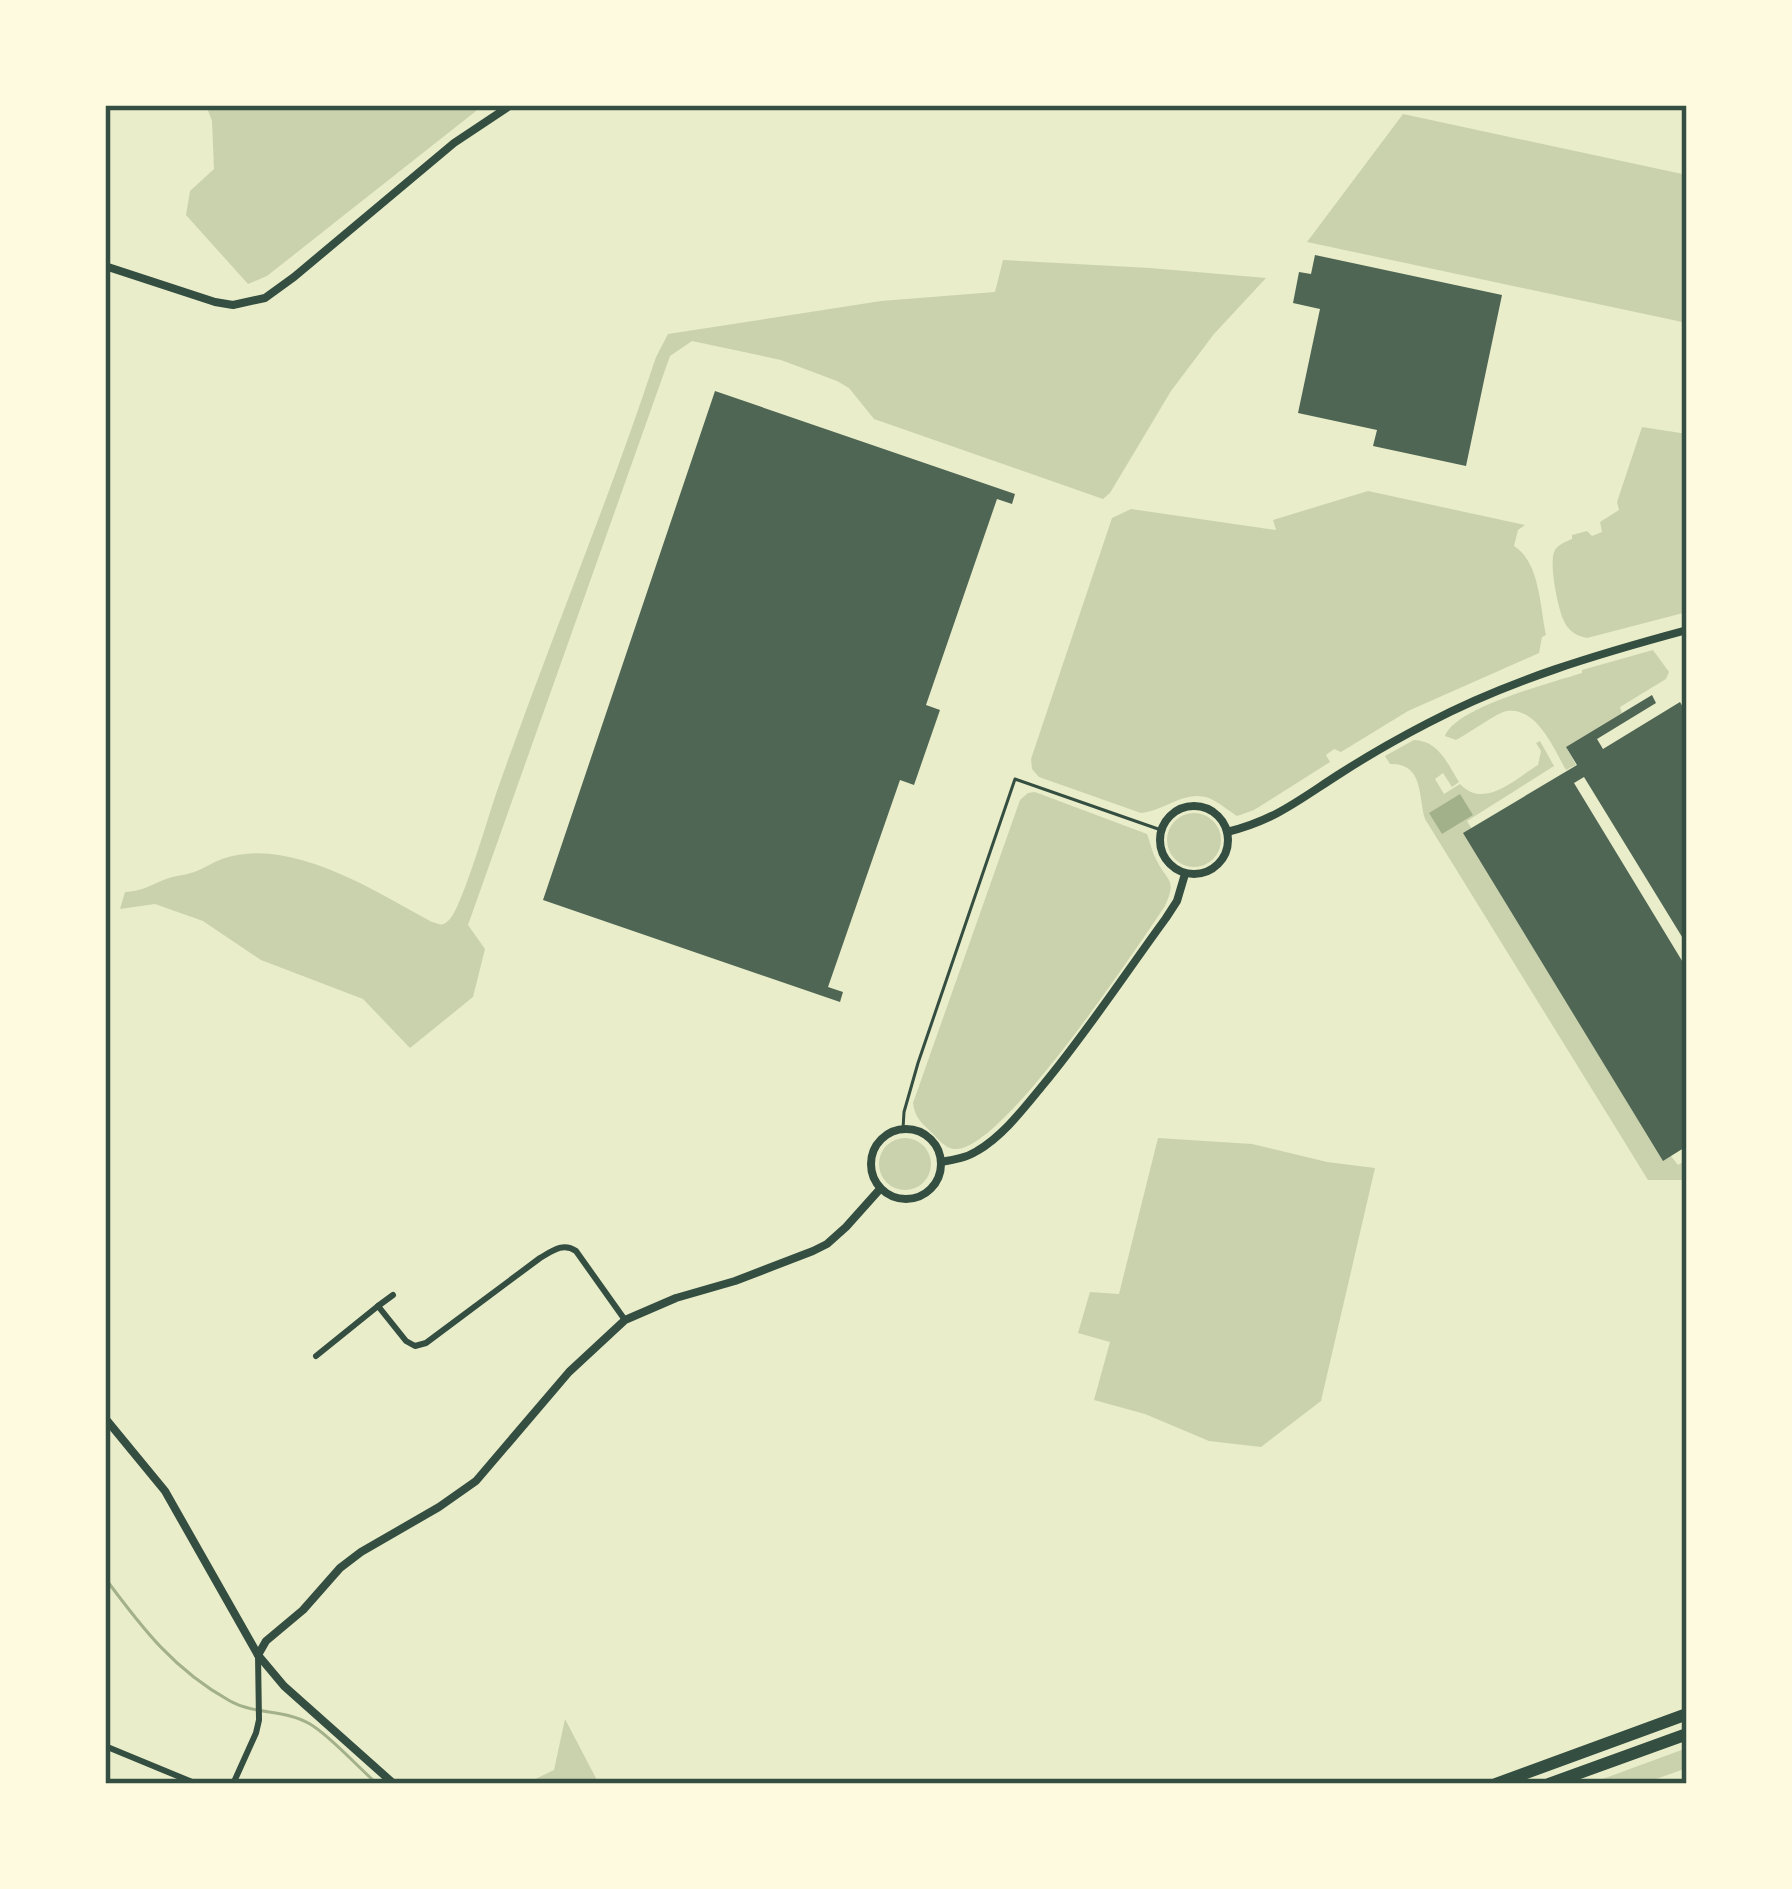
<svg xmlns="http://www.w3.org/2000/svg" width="1792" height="1889" viewBox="0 0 1792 1889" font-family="'Golos Text',sans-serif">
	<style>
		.green { fill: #cad2ad }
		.water { fill: #a3b18a }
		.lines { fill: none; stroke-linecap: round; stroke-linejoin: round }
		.stream { stroke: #a3b18a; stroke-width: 3 }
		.building { fill: #4f6655 }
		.service { stroke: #344e41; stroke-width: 3 }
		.minor { stroke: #344e41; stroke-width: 6 }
		.tertiary { stroke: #344e41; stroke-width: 8 }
		.motorway { stroke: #344e41; stroke-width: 12 }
		.neatline { fill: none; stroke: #344e41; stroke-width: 4.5 }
	</style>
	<rect width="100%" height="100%" fill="#e9edc9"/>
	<g class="green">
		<polygon points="206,105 479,105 476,111 267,276 248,284 186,215 190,191 214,169 212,121"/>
		<polygon points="1403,114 1687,175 1687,323 1307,242"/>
		<path d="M1003,260L1150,268L1266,278L1214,334L1171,391L1110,493L1103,499L874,419L849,388L837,381L781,360L692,341L670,356L468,925L485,949L473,997L410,1048L363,999L261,960L203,921L155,904L120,909L125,892C141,892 154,883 169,878C178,875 188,875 197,871C205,868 213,862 222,859C289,835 375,891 432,922C440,924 442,927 449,920C461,911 490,811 497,791C548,645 608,503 656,357L668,334L881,301L995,292Z"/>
		<path d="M1642,427L1687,434V612L1587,638C1577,636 1568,631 1564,621C1558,609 1548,561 1555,550C1559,544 1565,542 1572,539V535L1587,531L1592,536L1602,532L1600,522L1619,510L1617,502Z"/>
		<path d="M1368,491L1525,525L1518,530L1514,546C1540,562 1540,607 1546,635L1542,637L1539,653L1408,711L1341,752L1334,749L1326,755L1330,762L1254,810L1237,816C1229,811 1220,803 1211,799C1186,788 1165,811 1141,813L1039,777L1032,769L1031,759L1112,518L1131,509L1276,530L1273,520Z"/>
		<path d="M1653,650L1669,672L1666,679L1620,707L1622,713L1566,747L1576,765L1566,770C1554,749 1537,707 1507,711C1498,712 1468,734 1456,740L1445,736C1456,707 1551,683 1582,673V670Z"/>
		<path d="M1414,740C1439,741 1447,763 1459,782L1452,787L1443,773L1435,779L1444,794L1460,784C1484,810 1515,779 1538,765L1541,751L1536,743L1540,741L1554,766L1467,821L1671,1156L1678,1165L1687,1160V1180H1648L1425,819C1418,796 1424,763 1390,764L1385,756Z"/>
		<path d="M1035,792L1147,834C1150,841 1152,853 1157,861C1168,883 1177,878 1165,906C1137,947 1001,1154 954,1149C945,1148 938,1139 932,1133C921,1122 915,1118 913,1103L1020,800L1028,793Z"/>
		<circle cx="1194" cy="840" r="27"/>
		<polygon points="1158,1138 1252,1144 1327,1162 1375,1168 1321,1401 1261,1447 1209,1441 1145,1414 1094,1400 1110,1342 1078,1333 1090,1292 1119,1294"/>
		<circle cx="905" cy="1164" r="26"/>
		<polygon points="565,1719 599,1784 525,1784 554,1770"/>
		<polygon points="1687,1748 1687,1768 1642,1784 1589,1784"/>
	</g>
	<polygon class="water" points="1460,794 1473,815 1442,834 1429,813"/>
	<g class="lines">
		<path class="stream" d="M105,1578C142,1628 174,1670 230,1701C255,1715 285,1709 310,1724C329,1735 356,1765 373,1780"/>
	</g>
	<g class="building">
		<polygon points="1315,255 1502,295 1466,466 1373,446 1377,430 1298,413 1320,309 1293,303 1299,272 1311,274"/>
		<polygon points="715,391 1015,494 1012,504 997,499 926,705 940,710 914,785 900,780 828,987 843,992 840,1002 543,900"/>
		<polygon points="1652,695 1656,703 1597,739 1603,749 1680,702 1687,714 1687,945 1584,777 1574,783 1687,969 1687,1146 1663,1161 1463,833 1577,765 1566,747"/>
	</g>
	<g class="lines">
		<polyline class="service" points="903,1129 904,1112 918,1063 1015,779 1161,830"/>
		<g class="minor">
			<polyline points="105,231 107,267"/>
			<polyline points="378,1306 393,1295"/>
			<path d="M316,1356L378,1306L406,1341L415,1346L426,1343L540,1258C552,1251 563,1242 576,1251L625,1320"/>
			<polyline points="105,1746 197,1784"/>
			<polyline points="233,1784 256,1733 259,1720 258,1655"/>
		</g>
		<g class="tertiary">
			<polyline points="105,266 215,302 233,305 265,298 294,277 454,143 511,105"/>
			<circle cx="1194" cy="840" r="34"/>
			<path d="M1227,832C1276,820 1300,799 1341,773C1369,755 1399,738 1428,723C1510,680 1598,654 1687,630"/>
			<circle cx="906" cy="1164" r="35"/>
			<path d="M941,1162C953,1160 966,1158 977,1151C1003,1136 1024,1108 1043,1085C1087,1032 1125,974 1166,918L1177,901L1185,874"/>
			<polyline points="105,1418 165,1491 258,1655 284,1686 394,1784"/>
			<polyline points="258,1655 266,1641 303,1610 340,1568 361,1552 439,1507 476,1481 569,1372 625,1320 676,1298 735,1281 813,1251 827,1244 846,1227 880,1189"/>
		</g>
		<g class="motorway">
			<polyline points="1496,1784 1687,1714"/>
			<polyline points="1549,1784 1687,1734"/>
		</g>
	</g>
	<rect width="1792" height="1889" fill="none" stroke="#fefae0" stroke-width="216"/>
	<rect x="108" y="108" width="1576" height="1673" class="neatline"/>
</svg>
